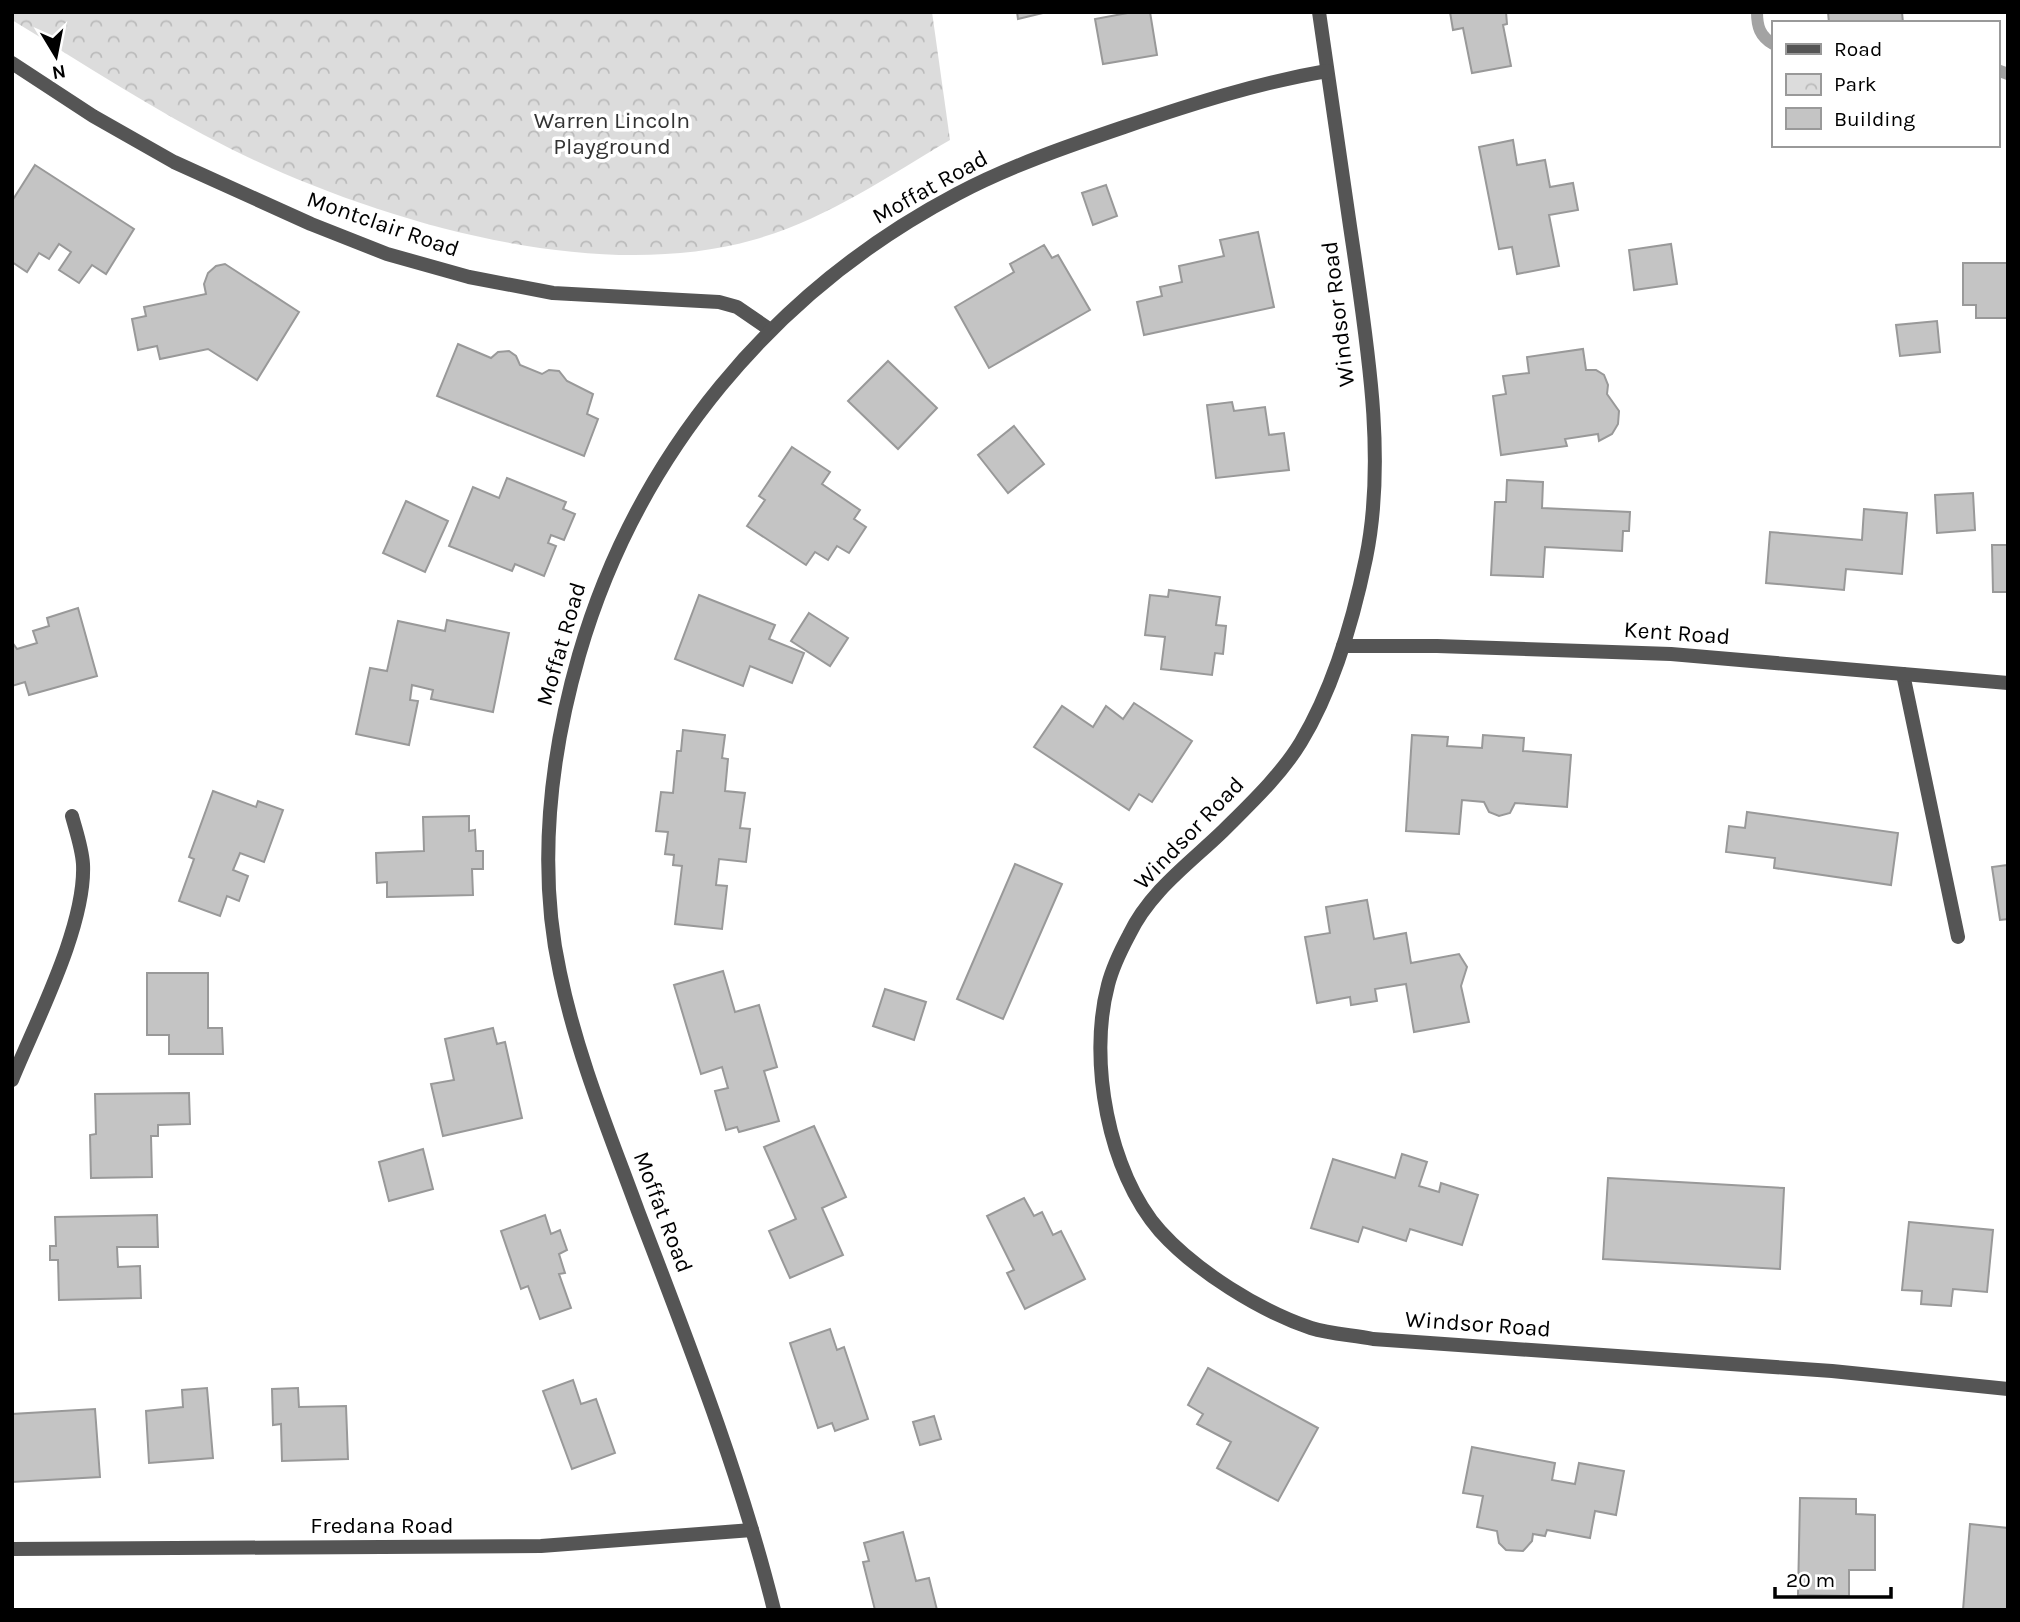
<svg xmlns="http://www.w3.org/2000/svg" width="2020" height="1622" viewBox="0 0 2020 1622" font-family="Karla,sans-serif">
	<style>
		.park { fill: url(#park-crowns) }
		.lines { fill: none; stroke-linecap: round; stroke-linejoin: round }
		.stream { stroke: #a3a3a3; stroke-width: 12 }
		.building { fill: #c4c4c4; stroke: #999; stroke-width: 2 }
		.service { stroke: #555; stroke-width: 14 }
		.minor { stroke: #555; stroke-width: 14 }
		.labels { text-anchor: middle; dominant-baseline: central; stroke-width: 7; stroke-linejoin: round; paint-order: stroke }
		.park-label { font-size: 23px; fill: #333; stroke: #fff }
		.street-label { font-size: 23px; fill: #000; stroke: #fff }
	</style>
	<defs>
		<pattern id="park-crowns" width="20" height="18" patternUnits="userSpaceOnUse" patternTransform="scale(1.75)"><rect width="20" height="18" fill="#dcdcdc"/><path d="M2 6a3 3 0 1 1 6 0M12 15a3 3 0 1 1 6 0" fill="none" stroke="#bbb"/></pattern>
	</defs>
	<rect width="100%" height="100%" fill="#fff"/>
	<path class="park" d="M12,12H932L950,140C885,178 825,220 753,240C593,285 376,221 231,149C155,111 84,64 12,20Z"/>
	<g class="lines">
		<g class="stream">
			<path d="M1757,12C1757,27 1760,36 1773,44"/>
			<polyline points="1997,70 2008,74"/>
		</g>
	</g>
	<g class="building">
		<polygon points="1017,12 1047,12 1018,19"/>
		<polygon points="1133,12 1150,12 1157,55 1103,64 1095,19"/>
		<polygon points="1450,12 1506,12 1507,24 1503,25 1511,66 1472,73 1463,28 1453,30"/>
		<polygon points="1828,12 1902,12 1903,23 1829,23"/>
		<polygon points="1513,140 1517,165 1545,160 1550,187 1573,183 1578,210 1549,215 1559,266 1517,274 1512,247 1499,249 1479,147"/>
		<polygon points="35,165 134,229 106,274 92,265 79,283 59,270 71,252 59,244 49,259 39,253 27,272 12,262 12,201"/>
		<polygon points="1106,185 1117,216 1093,225 1082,193"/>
		<polygon points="1258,232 1274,307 1144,335 1137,302 1162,296 1160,287 1182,282 1179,266 1224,256 1220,240"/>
		<polygon points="1671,244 1677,284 1634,290 1629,250"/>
		<polygon points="1044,245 1052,258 1058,255 1090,310 989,368 955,307 1014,272 1010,264"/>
		<polygon points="1963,263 2008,263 2008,318 1976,318 1976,305 1963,305"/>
		<polygon points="225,264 299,312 257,380 208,349 160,359 157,346 138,350 132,319 146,316 144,307 206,294 204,284 208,273 216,266"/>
		<polygon points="1937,321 1940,352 1900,356 1896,325"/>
		<polygon points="458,344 491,358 498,352 509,351 516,356 520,365 542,374 549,370 559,371 567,381 593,394 587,414 598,419 584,456 437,396"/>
		<polygon points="1583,349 1586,370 1596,370 1604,375 1608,385 1607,394 1619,411 1618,424 1612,434 1599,441 1598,434 1565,439 1567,446 1501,455 1493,396 1506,394 1503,376 1529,373 1527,357"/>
		<polygon points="888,361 937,408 898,449 848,401"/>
		<polygon points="1232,402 1234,411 1265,407 1269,435 1284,433 1289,470 1216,478 1207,405"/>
		<polygon points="1014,426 1044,464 1008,493 978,455"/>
		<polygon points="792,447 830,472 822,484 860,510 854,519 866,527 849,553 837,546 828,560 815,552 806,565 747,526 765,500 759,496"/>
		<polygon points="507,478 566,502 563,509 575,514 564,540 551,535 548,543 556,546 544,576 515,564 512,571 449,546 473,487 499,498"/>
		<polygon points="1507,480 1543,482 1542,508 1630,512 1629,531 1623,531 1622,551 1545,547 1543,577 1491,575 1495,502 1506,502"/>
		<polygon points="1973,493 1975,530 1937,533 1935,495"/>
		<polygon points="406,501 448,521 425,572 383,553"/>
		<polygon points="1864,509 1907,513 1902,574 1846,569 1844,590 1766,583 1770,532 1862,540"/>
		<polygon points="1992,545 2008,545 2008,592 1993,592"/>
		<polygon points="1169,590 1220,597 1216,625 1226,626 1223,654 1215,653 1212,675 1161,669 1165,637 1145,635 1150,595 1168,597"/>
		<polygon points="699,595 775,625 769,639 804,653 792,683 750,666 743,686 675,659"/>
		<polygon points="78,608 97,676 29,695 25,682 12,686 12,642 17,649 37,643 33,631 49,626 47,618"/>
		<polygon points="809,613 848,638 830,666 791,641"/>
		<polygon points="447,620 509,633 493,712 431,699 433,690 412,685 410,700 418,701 409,745 356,734 370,668 387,671 398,621 445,631"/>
		<polygon points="1134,703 1192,741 1152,802 1139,794 1129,810 1034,747 1062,706 1093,727 1106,706 1123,719"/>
		<polygon points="683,730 725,735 722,758 728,759 725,791 745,793 740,828 750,829 746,862 719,859 716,885 727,886 722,929 675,924 682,866 673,865 674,855 665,854 668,832 656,831 661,792 673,793 677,751 681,751"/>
		<polygon points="1412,735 1448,737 1447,746 1482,748 1483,735 1524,738 1523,751 1571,755 1567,807 1515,803 1510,813 1499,816 1489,812 1484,802 1462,800 1459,834 1406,831"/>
		<polygon points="213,791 256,807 258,801 283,810 264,862 240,853 233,870 248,876 239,901 227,896 220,916 179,901 194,859 189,857"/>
		<polygon points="1747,812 1898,833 1891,885 1774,868 1775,858 1726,852 1729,826 1745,828"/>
		<polygon points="469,816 469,831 475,830 476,851 483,851 483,869 472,869 473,895 387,897 387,882 377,883 376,853 424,851 423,817"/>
		<polygon points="2008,845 2008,919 2000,920 1992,867 2007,865"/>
		<polygon points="1015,864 1062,884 1003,1019 957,999"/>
		<polygon points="1367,900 1374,939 1406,933 1411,963 1459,954 1467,967 1461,986 1469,1022 1414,1032 1406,984 1375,989 1377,1001 1351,1005 1350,997 1317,1003 1305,937 1330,933 1326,907"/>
		<polygon points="723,971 735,1012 759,1005 777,1067 764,1071 779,1121 739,1132 737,1127 726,1130 715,1091 728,1088 722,1067 701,1074 674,985"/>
		<polygon points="147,973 208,973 208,1028 222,1028 223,1054 169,1054 169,1035 147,1035"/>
		<polygon points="885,989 926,1002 914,1040 873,1026"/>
		<polygon points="493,1028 497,1044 505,1042 522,1118 443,1136 431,1084 454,1080 445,1039"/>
		<polygon points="189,1093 190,1124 158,1125 158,1136 151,1136 152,1177 91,1178 90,1135 96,1134 95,1094"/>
		<polygon points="814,1126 846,1197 822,1208 843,1255 790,1278 769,1231 796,1219 764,1147"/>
		<polygon points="423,1149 433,1189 389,1201 379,1162"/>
		<polygon points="1402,1154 1427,1162 1419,1186 1439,1192 1441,1183 1478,1195 1462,1245 1410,1229 1406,1241 1363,1227 1358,1242 1311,1228 1333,1159 1395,1178"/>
		<polygon points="1608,1178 1784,1188 1780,1269 1603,1259"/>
		<polygon points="1024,1198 1034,1216 1042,1212 1053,1235 1061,1231 1085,1279 1025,1309 1007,1273 1014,1270 987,1216"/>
		<polygon points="157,1215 158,1247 117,1247 118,1267 140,1266 141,1298 59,1300 58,1260 50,1260 50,1246 56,1246 55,1217"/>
		<polygon points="545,1215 551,1234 560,1230 567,1250 559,1254 565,1273 559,1274 571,1308 540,1319 528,1286 521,1289 501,1231"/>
		<polygon points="1909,1222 1993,1230 1987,1292 1953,1289 1951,1306 1921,1304 1922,1291 1902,1290"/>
		<polygon points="830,1329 837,1350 844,1347 868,1419 835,1431 832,1423 818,1428 790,1343"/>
		<polygon points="1208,1368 1318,1428 1278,1501 1217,1468 1231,1442 1197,1424 1203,1414 1188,1405"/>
		<polygon points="573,1380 581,1404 596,1399 615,1453 572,1469 543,1391"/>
		<polygon points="207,1388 213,1458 149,1463 146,1411 183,1407 182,1390"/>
		<polygon points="298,1388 299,1407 346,1406 348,1459 282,1461 281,1424 273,1425 272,1389"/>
		<polygon points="95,1409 100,1477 12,1482 12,1414"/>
		<polygon points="934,1416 941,1439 920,1445 913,1422"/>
		<polygon points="1472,1447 1555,1463 1552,1480 1575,1484 1579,1463 1624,1471 1616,1515 1595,1511 1590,1538 1547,1530 1545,1536 1533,1534 1532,1541 1523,1551 1506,1550 1499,1543 1497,1531 1477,1527 1483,1496 1463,1493"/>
		<polygon points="1800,1498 1856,1499 1856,1514 1875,1515 1875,1570 1849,1570 1849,1596 1798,1595"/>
		<polygon points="1970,1524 2008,1528 2007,1610 1963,1610"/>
		<polygon points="903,1532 916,1581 929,1578 937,1610 875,1610 863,1562 869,1561 864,1543"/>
	</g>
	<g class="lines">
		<polyline class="service" points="1903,674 1958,937"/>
		<g class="minor">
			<path d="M1319,12C1331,93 1342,173 1354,253C1368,350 1386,461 1366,558C1353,621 1334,687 1301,742C1281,775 1250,804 1223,831C1190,863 1150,891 1129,935C1121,950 1112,969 1108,985C1088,1060 1108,1172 1160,1231C1196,1271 1260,1311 1311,1328C1330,1334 1353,1335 1373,1339L1832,1371L2008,1389"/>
			<polyline points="12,63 93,116 174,162 311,224 387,254 469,277 553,293 719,302 737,307 769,329"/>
			<polyline points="1343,646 1437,646 1671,654 2008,683"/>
			<path d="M12,1080C36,1021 86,926 83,864C82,848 76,831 72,816"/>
			<polyline points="12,1549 541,1546 752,1530"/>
			<path d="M774,1610C740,1473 688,1342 638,1211C609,1132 577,1055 560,973C537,868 550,756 579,655C637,455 773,291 957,194C1010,166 1068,146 1124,127C1192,104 1257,83 1327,71"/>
		</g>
	</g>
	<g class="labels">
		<g class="park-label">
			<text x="612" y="120">Warren Lincoln<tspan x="612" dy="26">Playground</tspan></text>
		</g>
		<g class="street-label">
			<text transform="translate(930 187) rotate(-29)">Moffat Road</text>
			<text transform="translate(383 224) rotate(19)">Montclair Road</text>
			<text transform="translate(1338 314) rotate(-97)">Windsor Road</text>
			<text transform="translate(1677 633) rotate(4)">Kent Road</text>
			<text transform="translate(561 644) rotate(-74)">Moffat Road</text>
			<text transform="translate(1189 833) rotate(-46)">Windsor Road</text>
			<text transform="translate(663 1212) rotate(69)">Moffat Road</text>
			<text transform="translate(1478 1324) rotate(4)">Windsor Road</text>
			<text x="382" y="1525">Fredana Road</text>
		</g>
	</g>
	<rect width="2020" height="1622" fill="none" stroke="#000000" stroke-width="28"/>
	<rect x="1772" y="21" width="228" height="126" fill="#ffffff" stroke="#999999" stroke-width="2"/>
	<rect x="1786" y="44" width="35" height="10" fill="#555555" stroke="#999999" stroke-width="2"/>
	<text x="1834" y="56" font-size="21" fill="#000000">Road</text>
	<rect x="1786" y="74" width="35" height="21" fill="url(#park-crowns)" stroke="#999999" stroke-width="2"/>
	<text x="1834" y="91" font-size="21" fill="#000000">Park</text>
	<rect x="1786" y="108" width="35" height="21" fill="#c4c4c4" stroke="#999999" stroke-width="2"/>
	<text x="1834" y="126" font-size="21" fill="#000000">Building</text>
	<g transform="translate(56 56) rotate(170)" stroke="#ffffff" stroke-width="5" paint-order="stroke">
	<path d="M0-5L12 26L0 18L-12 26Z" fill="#000000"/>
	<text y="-10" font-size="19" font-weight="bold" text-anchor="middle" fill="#000000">N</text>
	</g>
	<path d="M1775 1587v10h116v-10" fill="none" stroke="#000000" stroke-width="3.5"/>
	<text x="1786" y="1587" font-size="21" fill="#000000" stroke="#ffffff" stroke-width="5" paint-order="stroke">20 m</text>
</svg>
